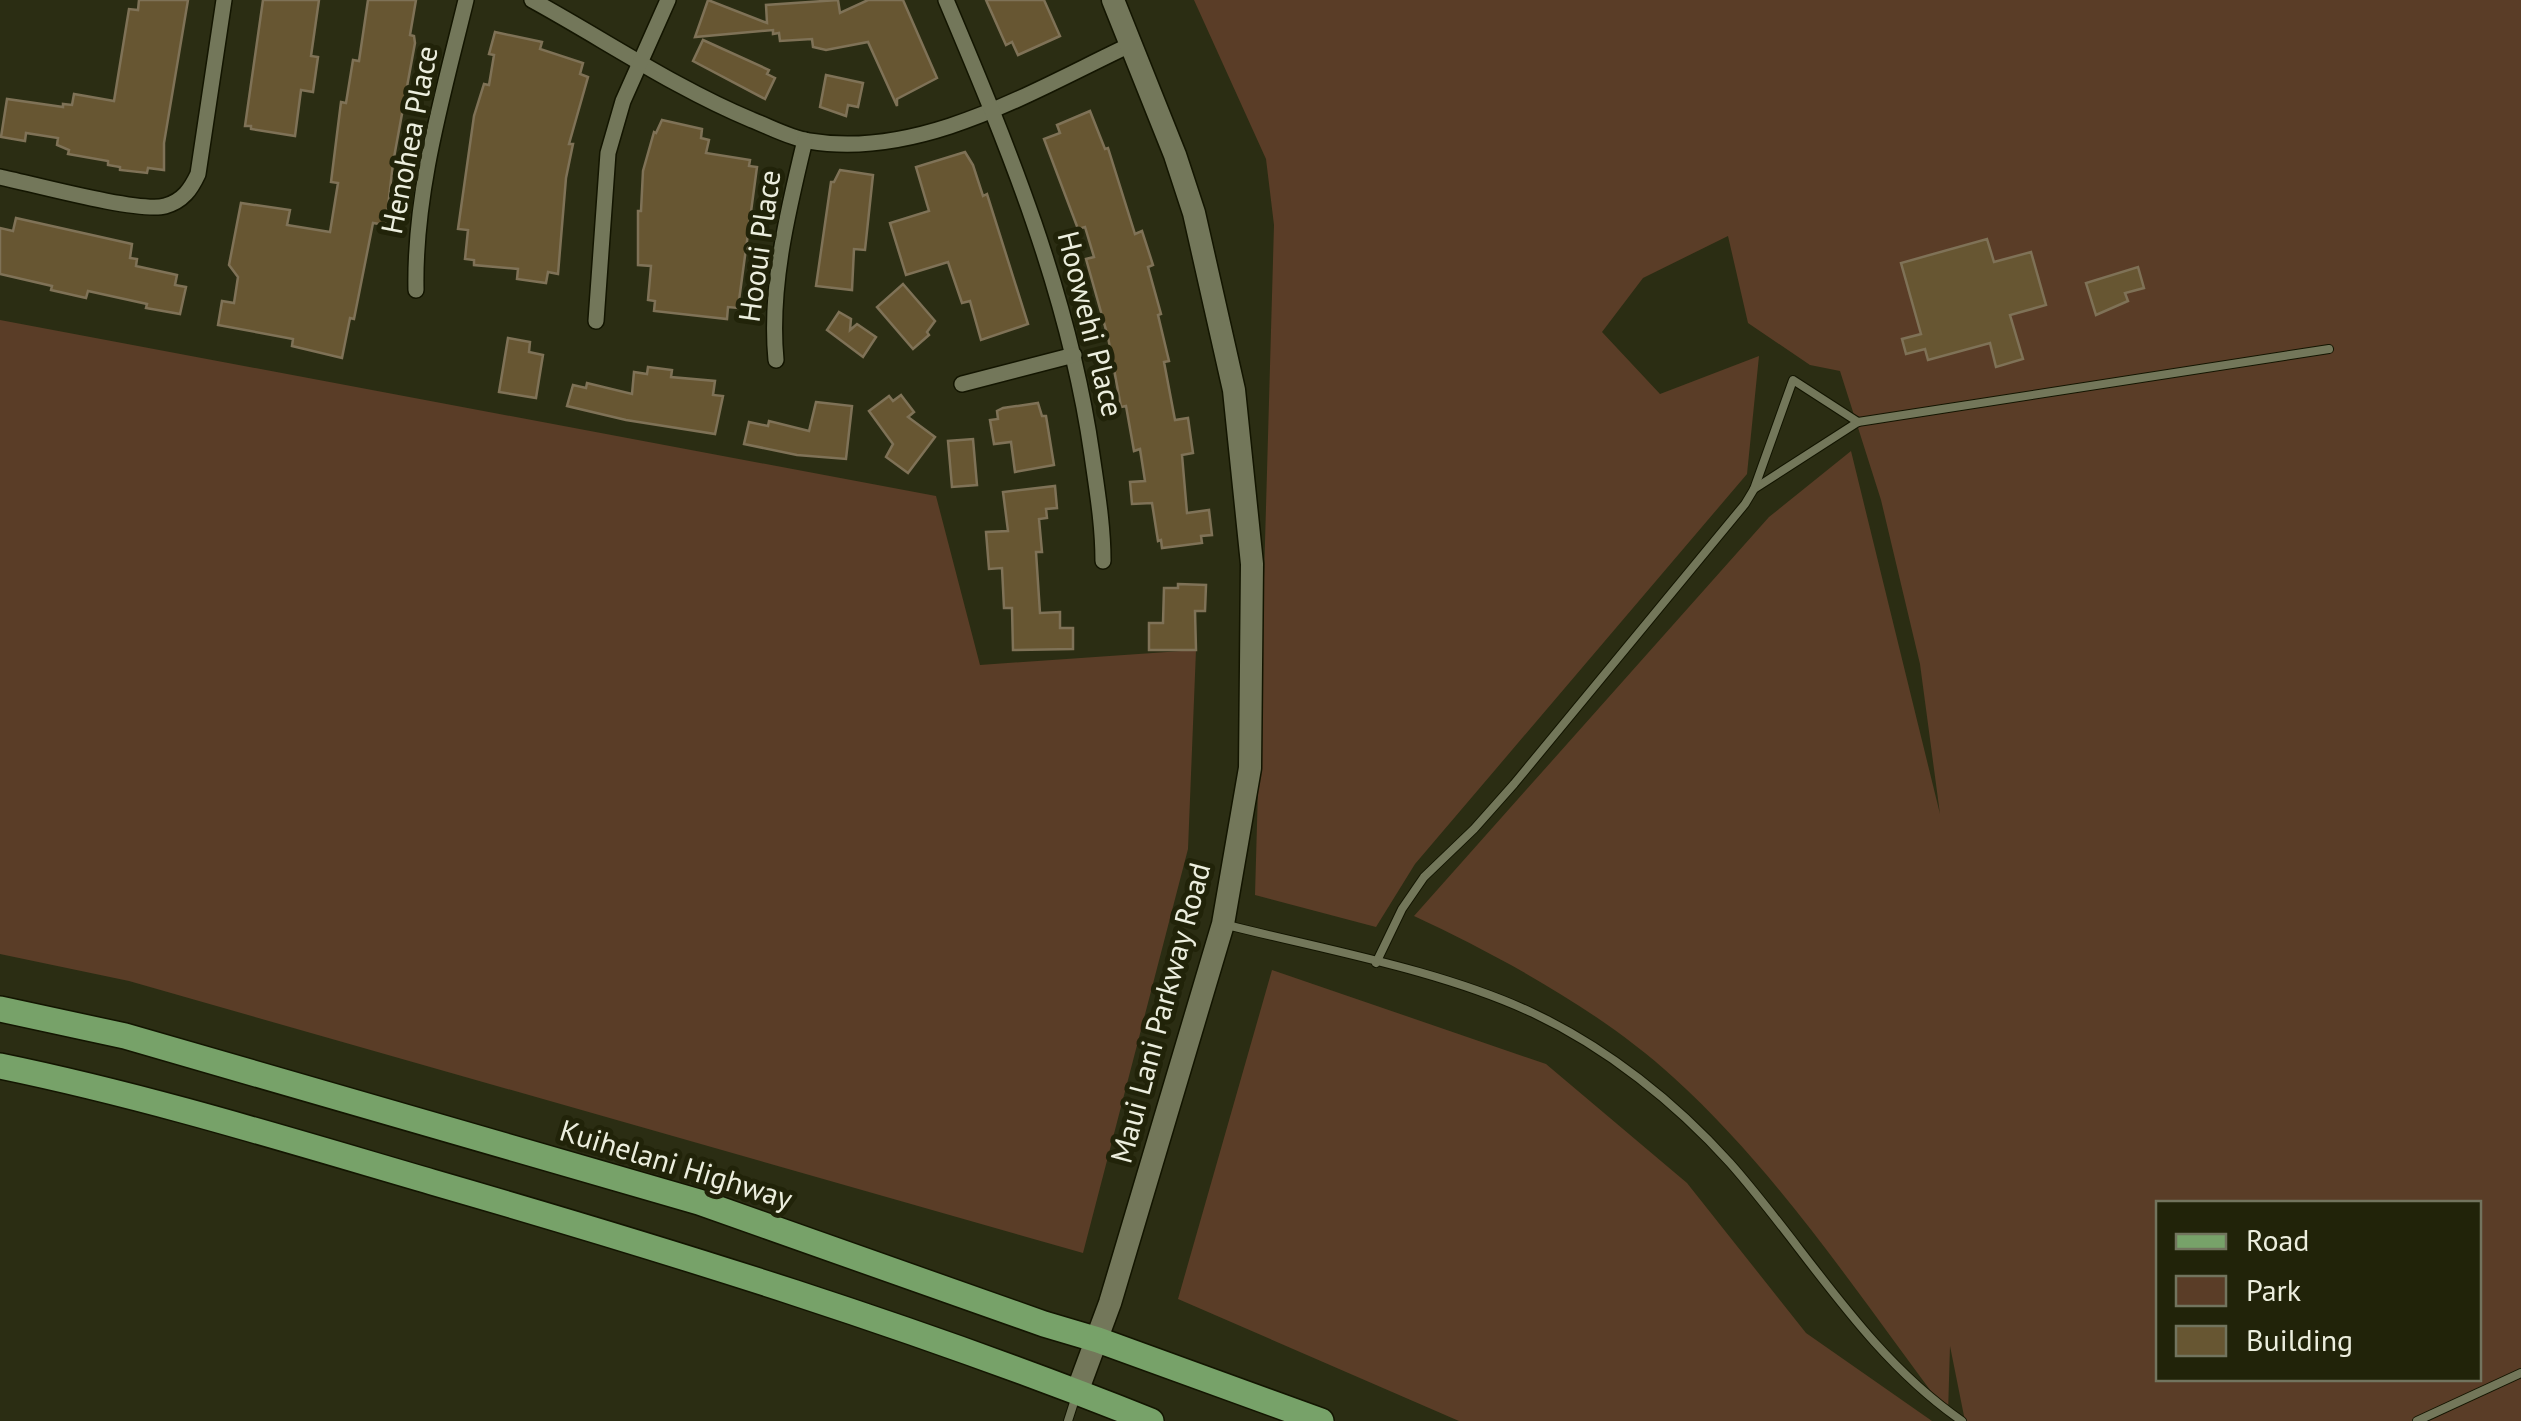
<svg xmlns="http://www.w3.org/2000/svg" width="2521" height="1421" viewBox="0 0 2521 1421" font-family="'PT Sans',sans-serif">
<style>
.green{fill:#5a3d27;fill-rule:evenodd}
.building{fill:#675632;stroke:#7f7257;stroke-width:2.5}
.lines{fill:none;stroke-linecap:round;stroke-linejoin:round}
.lane-casing{stroke:#131500;stroke-width:10}
.street-casing{stroke:#131500;stroke-width:18}
.secondary-casing{stroke:#131500;stroke-width:25}
.primary-casing{stroke:#131500;stroke-width:28}
.lane{stroke:#73775a;stroke-width:8}
.street{stroke:#73775a;stroke-width:15}
.secondary{stroke:#73775a;stroke-width:22}
.primary{stroke:#77a269;stroke-width:25}
.labels{text-anchor:middle;stroke-width:10;stroke-linejoin:round;paint-order:stroke}
.street-label{font-size:30px;fill:#eceede;stroke:#212309}
</style>
<rect width="100%" height="100%" fill="#2b2d13"/>
<g class="green">
<path d="M1194,0H2521V1421H1965L1950,1346L1948,1414C1861,1299 1780,1174 1673,1077C1602,1012 1502,957 1414,916L1769,517L1851,451L1940,814L1920,664L1881,500L1840,371L1810,365L1748,323L1728,236L1643,278L1602,332L1660,394L1759,356L1747,474L1415,864L1376,927L1255,895L1274,225L1266,159ZM2158,1204H2478V1378H2158Z"/>
<polygon points="0,320 936,496 980,665 1196,650 1188,849 1083,1253 129,981 0,954"/>
<polygon points="1272,970 1546,1064 1687,1183 1806,1333 1932,1421 1459,1421 1178,1299"/>
</g>
<g class="building">
<polygon points="139,0 188,0 164,143 164,170 148,168 147,173 120,170 120,167 108,165 108,161 68,154 69,150 57,145 58,138 26,133 25,141 1,137 7,99 63,107 63,104 72,105 74,94 114,101 129,9 138,10"/>
<polygon points="263,0 319,0 311,56 318,57 313,92 301,90 295,136 251,129 251,126 245,126"/>
<polygon points="368,0 416,0 410,35 414,36 415,43 393,163 386,225 373,223 354,319 350,318 342,358 292,346 293,339 218,325 222,301 234,303 238,277 229,265 241,203 290,210 287,225 330,232 338,183 331,182 341,102 346,103 353,60 359,61"/>
<polygon points="708,0 767,23 766,5 838,0 840,13 868,0 903,0 937,78 897,99 897,106 868,42 826,50 813,47 812,39 780,41 779,33 773,34 773,30 695,37"/>
<polygon points="986,0 1044,0 1060,36 1018,55 1012,42 1006,45"/>
<polygon points="495,32 542,42 540,49 583,63 580,74 588,77 569,144 573,144 566,178 558,274 548,272 546,283 517,279 518,269 474,265 474,260 465,259 468,230 458,229 474,116 484,84 489,85 494,55 489,54"/>
<polygon points="703,40 769,70 767,74 775,78 765,99 693,61"/>
<polygon points="826,75 863,83 858,107 848,105 846,116 820,107"/>
<polygon points="1090,111 1105,149 1108,148 1135,234 1142,231 1153,265 1148,267 1161,314 1158,315 1169,361 1164,362 1175,420 1188,418 1193,453 1182,455 1187,513 1209,510 1212,535 1201,536 1202,543 1162,548 1161,540 1158,541 1152,503 1132,504 1130,482 1145,481 1140,449 1134,451 1126,406 1121,407 1108,337 1086,259 1094,257 1085,227 1078,229 1044,139 1060,133 1057,125"/>
<polygon points="662,120 702,129 701,138 709,140 706,153 750,160 749,166 757,167 738,308 728,307 727,319 654,311 655,301 648,300 651,266 638,265 638,211 641,211 643,171 654,132 656,133"/>
<polygon points="965,152 973,165 983,196 987,194 1028,324 981,340 970,301 962,303 948,262 906,275 890,223 929,211 916,167"/>
<polygon points="840,170 873,175 865,250 854,249 852,290 816,286 831,182 834,182"/>
<polygon points="16,218 132,244 130,258 137,259 136,266 177,275 175,285 186,287 180,314 146,308 147,304 88,291 86,298 51,290 52,286 0,274 0,228 13,231"/>
<polygon points="1987,239 1994,262 2031,252 2046,305 2010,315 2023,359 1996,367 1990,343 1928,360 1925,349 1906,354 1902,339 1921,334 1901,263"/>
<polygon points="2138,267 2144,288 2125,293 2128,301 2096,315 2086,283"/>
<polygon points="903,284 935,321 927,332 929,335 913,349 877,307"/>
<polygon points="839,312 851,319 850,330 857,324 876,337 863,357 827,330"/>
<polygon points="508,338 530,342 529,352 543,355 536,398 499,392"/>
<polygon points="648,367 672,370 671,377 715,381 713,395 723,396 715,434 626,420 567,406 573,385 586,388 587,383 632,394 634,372 647,374"/>
<polygon points="901,395 914,412 908,417 935,437 908,473 886,457 893,444 869,411 889,396 893,401"/>
<polygon points="816,402 852,406 846,459 797,455 744,444 749,422 768,426 769,421 809,431"/>
<polygon points="1038,403 1042,416 1046,416 1054,465 1015,472 1011,442 994,444 990,420 998,419 997,411 1003,408"/>
<polygon points="973,439 977,485 952,487 948,441"/>
<polygon points="1055,486 1057,508 1046,509 1047,518 1039,519 1042,552 1036,552 1040,613 1060,612 1060,628 1073,628 1073,649 1013,650 1012,608 1004,608 1002,568 989,569 986,532 1008,531 1003,492"/>
<polygon points="1178,584 1206,585 1205,611 1195,611 1196,650 1149,650 1149,623 1163,623 1164,588 1178,588"/>
</g>
<g class="lines">
<g class="lane-casing">
<g id="lane">
<polyline points="1754,489 1858,422 2329,349"/>
<path d="M1227,925C1326,950 1441,970 1533,1013C1607,1048 1675,1102 1730,1163C1807,1250 1865,1354 1962,1421"/>
<polyline points="1376,963 1402,909 1424,877 1474,829 1514,784 1745,504 1754,489 1793,380 1858,422"/>
<polyline points="1068,1421 1076,1396"/>
<polyline points="2417,1421 2521,1373"/>
</g>
</g>
<g class="street-casing">
<g id="street">
<path d="M532,0C605,40 675,88 752,120C770,127 790,138 809,141C921,160 1034,90 1132,44"/>
<path d="M946,0C1009,149 1069,294 1092,455C1097,490 1103,525 1103,561"/>
<path d="M0,177C33,184 139,213 165,206C183,201 191,189 198,174L224,0"/>
<path d="M416,290C414,192 443,95 466,0"/>
<polyline points="596,321 608,153 623,101 668,0"/>
<path d="M776,360C769,288 788,210 805,140"/>
<polyline points="962,384 1074,355"/>
</g>
</g>
<g class="secondary-casing">
<polyline id="secondary" points="1077,1392 1110,1303 1223,924 1250,768 1252,564 1234,390 1194,213 1175,155 1113,0"/>
</g>
<g class="primary-casing">
<g id="primary">
<polyline points="0,1009 125,1036 699,1202 1044,1324 1098,1340 1321,1421"/>
<path d="M0,1066C146,1096 288,1140 432,1182C674,1252 916,1327 1151,1421"/>
</g>
</g>
<use href="#lane" class="lane"/>
<use href="#street" class="street"/>
<use href="#secondary" class="secondary"/>
<use href="#primary" class="primary"/>
</g>
<g class="labels">
<g class="street-label">
<text transform="translate(410 140) rotate(-79)" y="10">Henohea Place</text>
<text transform="translate(760 246) rotate(-82)" y="10">Hooui Place</text>
<text transform="translate(1090 324) rotate(76)" y="10">Hoowehi Place</text>
<text transform="translate(1161 1013) rotate(-75)" y="10">Maui Lani Parkway Road</text>
<text transform="translate(676 1165) rotate(17)" y="10">Kuihelani Highway</text>
</g>
</g>
<rect x="2156" y="1201" width="325" height="180" fill="#212309" stroke="#72745e" stroke-width="2.5"/>
<rect x="2176" y="1234" width="50" height="15" fill="#77a269" stroke="#72745e" stroke-width="2.5"/>
<text x="2246" y="1251" font-size="30" fill="#eceede">Road</text>
<rect x="2176" y="1276" width="50" height="30" fill="#5a3d27" stroke="#72745e" stroke-width="2.5"/>
<text x="2246" y="1301" font-size="30" fill="#eceede">Park</text>
<rect x="2176" y="1326" width="50" height="30" fill="#675632" stroke="#72745e" stroke-width="2.5"/>
<text x="2246" y="1351" font-size="30" fill="#eceede">Building</text>
</svg>
